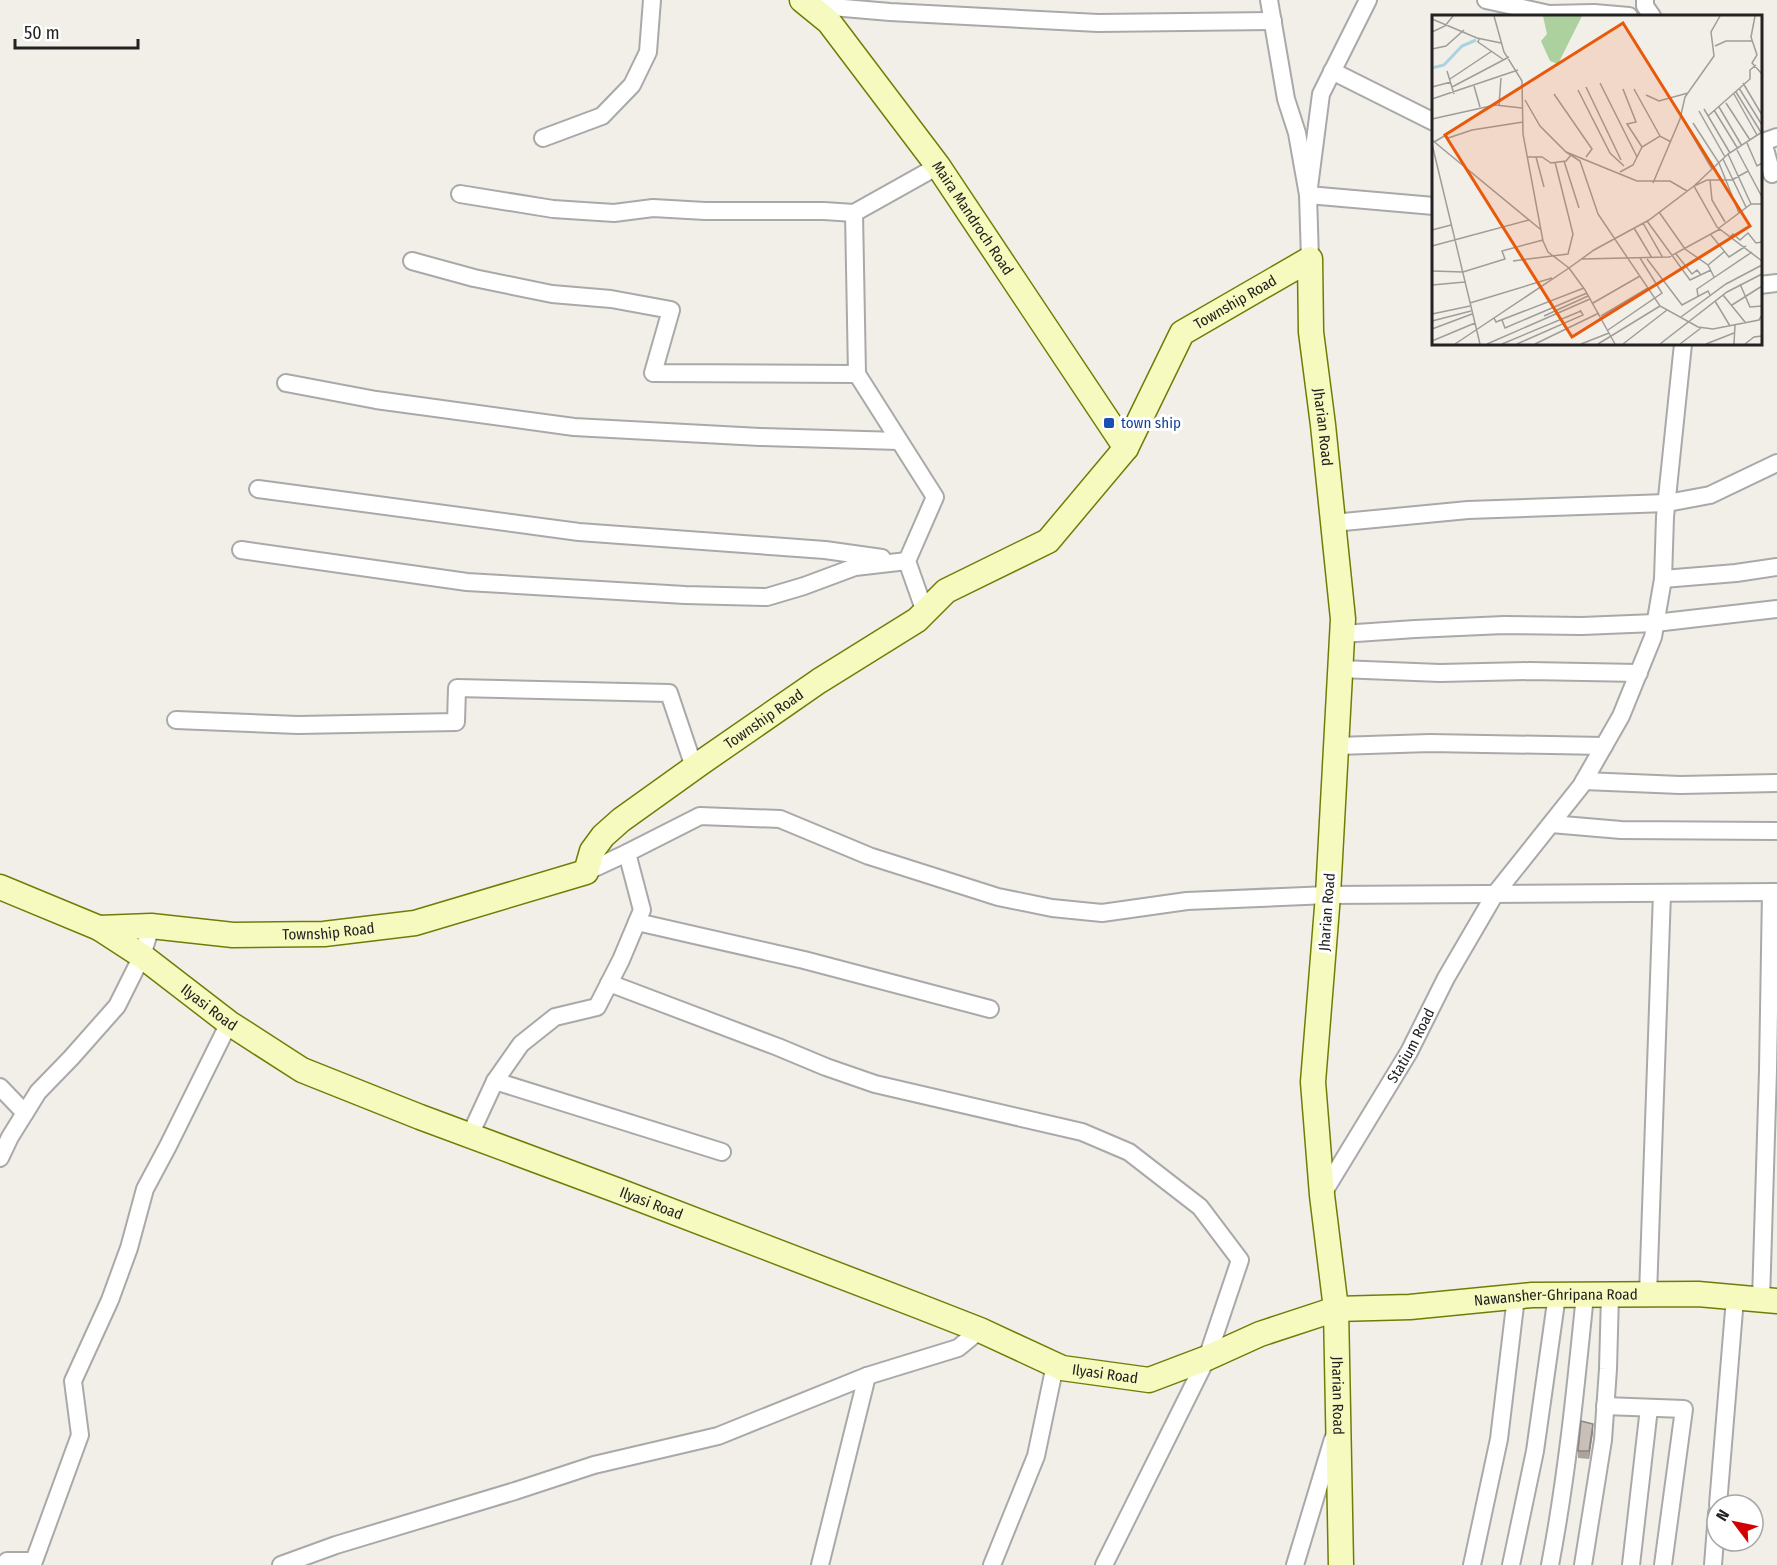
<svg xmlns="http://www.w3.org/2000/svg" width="1777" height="1565" viewBox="0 0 1777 1565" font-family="'Fira Sans Condensed',sans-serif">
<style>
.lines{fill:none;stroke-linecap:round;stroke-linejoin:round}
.street-casing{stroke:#a9a9a9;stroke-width:20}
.secondary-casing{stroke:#707d05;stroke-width:27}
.street{stroke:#fff;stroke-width:16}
.secondary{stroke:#f7fabf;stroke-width:24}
.wall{fill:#aba49e}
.shaded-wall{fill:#8b8681}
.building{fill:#c7bfb8;stroke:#8b8681;stroke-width:1.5}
.transit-dot{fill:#1a4fb4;stroke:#fff;stroke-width:2}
.labels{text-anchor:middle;stroke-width:6;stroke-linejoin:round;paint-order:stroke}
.street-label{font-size:15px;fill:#222;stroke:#fff}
.transit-label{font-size:15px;fill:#164399;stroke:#fff;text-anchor:start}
.inset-river{fill:none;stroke:#aad3df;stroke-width:3}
.inset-road{fill:none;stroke:#9f9d99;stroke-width:1.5}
.view{fill:#e8590c;fill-opacity:0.15;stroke:#e8590c;stroke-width:3}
.inset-edge{fill:none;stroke:#222;stroke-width:3}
</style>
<rect width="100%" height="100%" fill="#f2efe9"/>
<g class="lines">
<g class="street-casing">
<g id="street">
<polyline points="1269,0 1286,99 1297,133 1308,195 1310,259"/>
<polyline points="1368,0 1321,94 1308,195 1434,206"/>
<polyline points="1486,0 1549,14 1594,13 1629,16"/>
<polyline points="1645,0 1645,6 1652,16"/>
<polyline points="809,5 890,12 1098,23 1273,21"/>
<polyline points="1332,71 1434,122"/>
<polyline points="543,138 602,116 632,85 648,52 652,0"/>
<polyline points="1772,174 1763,142 1777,137"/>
<polyline points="460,194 553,209 614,213 653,208 705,211 824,211 854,213"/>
<polyline points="412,261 474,278 552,294 611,299 671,310 653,373 857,374"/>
<polyline points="1760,285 1777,283"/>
<polyline points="286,383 376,400 574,427 760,437 899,441"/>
<polyline points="258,489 579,532 825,550 882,558"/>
<polyline points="1333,523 1468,510 1667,503 1710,495 1777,463"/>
<polyline points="241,550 467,582 685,595 767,597 804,586 855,567 907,561"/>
<polyline points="1663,579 1736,573 1777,567"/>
<polyline points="925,612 907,561 935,497 857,374 854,213 938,166"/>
<polyline points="1342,634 1415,629 1504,625 1582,626 1655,623 1777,609"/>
<polyline points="1340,669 1440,673 1530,671 1639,673"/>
<polyline points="176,720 298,725 456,722 457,688 669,693 694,767"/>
<polyline points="1337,746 1430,743 1604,746"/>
<polyline points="1584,781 1680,785 1777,783"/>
<polyline points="1551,824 1621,830 1777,831"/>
<polyline points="586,872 627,853 700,816 780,819 869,856 998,897 1052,908 1102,913 1187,901 1328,895 1777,892"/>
<polyline points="637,922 804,960 990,1009"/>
<polyline points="609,983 778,1047 826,1067 875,1084 1082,1132 1129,1152 1200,1207 1240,1260 1207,1358 1104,1565"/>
<polyline points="495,1081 722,1152"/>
<polyline points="0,1087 25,1113"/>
<polyline points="470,1135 495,1081 521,1044 555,1017 597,1007 621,960 642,910 627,853"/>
<polyline points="0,1158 10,1137 38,1092 71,1058 117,1006 142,956 151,926"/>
<path id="s1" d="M1322,1195L1409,1052L1446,978L1495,894L1581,786L1621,716L1653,637L1663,579L1665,517L1683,344"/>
<polyline points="1648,1295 1662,893"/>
<polyline points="1761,1300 1768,1070 1771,892"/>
<polyline points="1605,1406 1684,1409 1663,1565"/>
<polyline points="1718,1505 1735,1298"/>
<polyline points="7,1565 7,1561 34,1561 80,1435 73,1381 110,1300 129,1248 145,1189 168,1146 229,1023"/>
<polyline points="281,1565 336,1545 515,1491 594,1465 718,1436 867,1376 958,1348 980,1330"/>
<polyline points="820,1565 867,1376"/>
<polyline points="992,1565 1036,1456 1055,1365"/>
<polyline points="1295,1565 1333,1439"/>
<polyline points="1472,1565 1499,1439 1516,1297"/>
<polyline points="1511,1565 1535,1451 1557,1295"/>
<path d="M1550,1565C1567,1476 1576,1385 1585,1295"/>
<polyline points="1583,1565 1603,1440 1608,1369 1610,1295"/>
<polyline points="1631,1565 1649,1408"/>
<polyline points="1713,1565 1717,1513"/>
</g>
</g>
<g class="secondary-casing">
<g id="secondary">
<path id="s2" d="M802,0L829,22L938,166L1126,448"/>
<path id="s3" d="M0,887L99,928L142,956L229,1023L302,1070L420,1117L619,1191L916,1305L980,1330L1062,1368L1149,1380L1207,1358L1260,1334L1336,1309L1410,1307L1532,1295L1698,1294L1777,1301"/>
<path id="s4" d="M99,928L151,926L233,935L324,934L415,923L586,872L592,851L603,836L621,820L702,762L819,681L917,620L946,591L1048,541L1126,448L1182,333L1310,259L1311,332L1323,425L1343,619L1328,895L1313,1082L1322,1195L1336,1309L1341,1565"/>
</g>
</g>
<use href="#street" class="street"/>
<use href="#secondary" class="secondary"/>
</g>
<polygon class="wall" points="1593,1432 1589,1459 1578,1458 1578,1451"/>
<polygon class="shaded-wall" points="1593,1424 1593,1432 1589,1459 1589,1451"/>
<polygon class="building" points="1581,1421 1593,1424 1589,1451 1578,1451"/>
<rect class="transit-dot" x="1103" y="417" width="12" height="12" rx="3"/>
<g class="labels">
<g class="street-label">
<text dy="5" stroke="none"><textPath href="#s2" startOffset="278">Maira Mandroch Road</textPath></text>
<text dy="5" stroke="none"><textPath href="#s4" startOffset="1383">Township Road</textPath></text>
<text dy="5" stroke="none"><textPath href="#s4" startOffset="1638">Jharian Road</textPath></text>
<text dy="5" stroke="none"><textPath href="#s4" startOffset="735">Township Road</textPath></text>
<text transform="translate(1327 912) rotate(-86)" y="5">Jharian Road</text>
<text dy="5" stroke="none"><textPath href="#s4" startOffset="230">Township Road</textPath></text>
<text dy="5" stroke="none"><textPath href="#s3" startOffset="243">Ilyasi Road</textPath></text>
<text dy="5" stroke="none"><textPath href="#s1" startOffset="174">Statium Road</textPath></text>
<text dy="5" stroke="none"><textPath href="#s3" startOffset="729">Ilyasi Road</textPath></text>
<text dy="5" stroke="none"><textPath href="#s3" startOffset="1680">Nawansher-Ghripana Road</textPath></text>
<text dy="5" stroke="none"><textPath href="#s3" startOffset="1215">Ilyasi Road</textPath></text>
<text dy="5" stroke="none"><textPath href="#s4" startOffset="2610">Jharian Road</textPath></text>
</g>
<g class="transit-label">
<text x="1121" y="428">town ship</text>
</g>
</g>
<g transform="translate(1432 15)">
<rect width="330" height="330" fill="#f2efe9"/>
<path d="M111,1H150L126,49L118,46L109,26L115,19Z" fill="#add19e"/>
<path class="inset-river" d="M0,53L12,50L30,31L44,25"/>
<path class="inset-road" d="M62,1L72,37L90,66L91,119L111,226L116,237L137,253L153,275L183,329M323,1L319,22L325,40L320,48L330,59M0,4L45,23L69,28M0,17L13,11L21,1M47,24L46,27L72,45M283,31L294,26H320M0,34L14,31L32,15M15,56L22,79M18,64L60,36M168,68L205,142M311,68L330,100M42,71L48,92M0,72L19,67M20,72L77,42M154,72L189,145M307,73L330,110M191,74L204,107L195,109L210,132M202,74L228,121M146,75L178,138L192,151M304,77L330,119M122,79L160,134L154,142M302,79L325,120M214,80L227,86L256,78M0,84L86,55M93,85L108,111L134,137L205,166H238L255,176M294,88L318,125M67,90L69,63M287,92L310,131M272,94L298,138M282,95L306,134M267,96L293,142M249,101L280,154M276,101L318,64V55L324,50M0,104L63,90L90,93M261,108L287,148L307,198M0,125L108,214M2,127L14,120L16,123L40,115L91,107M315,128L325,151L330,148M0,129L48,329M305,135L330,182M134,137L148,146L166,199L228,291L266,312L281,314L327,305L330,300M296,139L319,189M96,142H110L119,148L134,146L139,140M104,142L112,172M291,144L314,192M132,146L147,193M316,156L300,165H275L262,171L285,212L330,246M188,157L201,150L210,132L228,121L239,127M278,165L280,185L293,207M221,168L248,104L253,82L282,41L279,17L288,1M227,197L253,234L276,250L282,262M215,206L258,265L279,255M211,208L231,243M202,213L220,243M287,213L319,189H330M0,215L19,210M279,220L297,242L314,231M298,222L301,219L308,225L316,218L324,228L330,227M0,231L97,205M244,239L260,259L265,255L269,260M150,244L237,242L288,214M215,244L250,290L276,276L278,280M81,246L136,239L141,219L123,147M276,250L292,237M137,253L162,235L217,205L262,171L296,139L330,117M0,256L31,257L73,244L70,236L111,225M308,269L318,292L330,291M0,270L33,267M291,280L313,307M266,281L265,274L271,270L320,237M283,286L298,311M38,288L120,263M161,288L208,261M300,290L330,271M0,299L38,291M112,301L156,281M169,301L216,273M249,302L294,269L330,250M62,303L64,307L152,273M70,305L73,313L155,278M0,306L39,296M0,314L40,299M176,315L230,278L208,243M0,326L43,308M23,329L137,253M55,329L158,284M70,329L149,296M85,329L151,300L148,295M103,329L167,298M149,329L177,318M166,329L228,291M191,329L235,295M228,329L295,277L330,259M248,329L269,313M274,329L302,318M302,329L303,310M313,329L322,322L330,321"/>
<path class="view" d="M191,8L318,211L140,322L13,120Z"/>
<rect width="330" height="330" class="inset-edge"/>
</g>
<g transform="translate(1735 1523) rotate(302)"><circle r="28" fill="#ffffff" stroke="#a7a7a7" stroke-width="1.5"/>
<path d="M0-4.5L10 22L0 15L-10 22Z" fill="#d40000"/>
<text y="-9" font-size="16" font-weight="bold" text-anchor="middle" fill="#222222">N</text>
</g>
<path d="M15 39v9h123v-9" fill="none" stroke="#222222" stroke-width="3"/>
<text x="24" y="39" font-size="18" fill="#222222" stroke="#ffffff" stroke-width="4.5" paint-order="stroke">50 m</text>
</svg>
